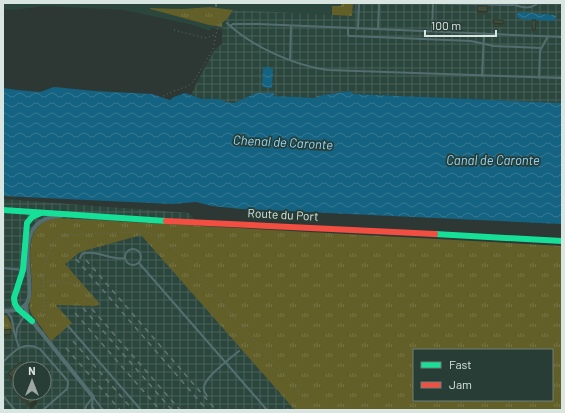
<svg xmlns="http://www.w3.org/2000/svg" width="565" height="413" viewBox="0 0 565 413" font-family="Barlow,sans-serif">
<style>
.built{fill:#2b463d}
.industrial{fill:url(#industrial-grid);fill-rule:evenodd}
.grass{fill:url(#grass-tufts);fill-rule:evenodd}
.water{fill:url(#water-waves)}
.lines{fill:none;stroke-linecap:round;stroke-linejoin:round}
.path{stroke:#5c6e6d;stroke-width:1;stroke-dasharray:1 3;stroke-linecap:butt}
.lane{stroke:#546e70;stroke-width:2}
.street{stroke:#546e70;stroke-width:4}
.fast{stroke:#16e098;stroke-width:6}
.jam{stroke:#f24e42;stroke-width:6}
.rail{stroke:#647473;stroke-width:1.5;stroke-dasharray:5 5;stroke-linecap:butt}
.wall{fill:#364234}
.shaded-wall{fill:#2c362b}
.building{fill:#3f4d3d;stroke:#2c362b}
.labels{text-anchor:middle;stroke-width:3.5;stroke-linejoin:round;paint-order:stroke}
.street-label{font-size:12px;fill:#d9e5e0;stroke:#283d35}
.water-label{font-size:13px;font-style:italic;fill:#92d8fe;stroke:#283d35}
</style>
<defs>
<pattern id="industrial-grid" width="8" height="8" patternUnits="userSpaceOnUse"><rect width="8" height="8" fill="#2b463d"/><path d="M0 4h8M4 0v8" fill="none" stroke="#496159"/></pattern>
<pattern id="grass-tufts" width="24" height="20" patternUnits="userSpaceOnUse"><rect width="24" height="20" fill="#625f29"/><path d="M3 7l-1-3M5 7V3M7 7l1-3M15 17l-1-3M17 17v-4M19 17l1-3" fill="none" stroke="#787648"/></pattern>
<pattern id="water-waves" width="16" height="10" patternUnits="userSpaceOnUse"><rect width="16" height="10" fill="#146383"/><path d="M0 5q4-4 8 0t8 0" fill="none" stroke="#367994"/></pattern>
</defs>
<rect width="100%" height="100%" fill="#2d3834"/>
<polygon class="built" points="3,3 341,3 341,6 332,6 332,15 278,13 233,10 210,7 182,9 150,8 150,9 209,25 222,27 222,30 211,28 210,31 193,25 124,10 46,6 13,10 3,9"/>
<g class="industrial">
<polygon points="353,3 562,3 562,103 353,94 349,91 317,96 317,98 273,96 274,93 256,93 234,103 227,102 218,99 202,99 191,95 198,80 215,49 222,44 222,23 227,19 233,10 352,16"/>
<path d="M3,199L189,213L360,410H3ZM20,369H44V393H20Z"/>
</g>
<g class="grass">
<polygon points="341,3 353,3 352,16 332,15 332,6 341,6"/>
<polygon points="210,7 233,10 227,19 222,23 222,27 209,25 150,9 150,8 182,9"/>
<path d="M57,218L562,246V410H295L141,235L80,252L65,264L100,304L96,306L56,305L72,323L51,341L31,313C27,305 32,298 32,289C32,270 24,235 42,223C47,220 52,219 57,218ZM414,350H552V400H414Z"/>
<path d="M3,314C10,318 11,324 13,331L3,332Z"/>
</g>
<g class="water">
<polygon points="520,12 554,15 556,16 555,20 554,21 520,19 517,17 517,14"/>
<polygon points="264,67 272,68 273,69 272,87 272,88 263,87 262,86 263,69"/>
<polygon points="54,87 95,91 152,94 170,100 174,97 185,93 202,99 218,99 227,102 234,103 256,93 274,93 274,96 317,98 317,96 350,91 353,94 562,103 562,224 241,209 212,206 196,202 172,204 3,196 3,88 17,90 40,92"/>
</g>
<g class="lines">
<g class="path">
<polyline points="174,30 205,38 215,35"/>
<polyline points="163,96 174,91 188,86 194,81 213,49 216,34 220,21 216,10"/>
<path d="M33,274L43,276L45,314C50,324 57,322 65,325"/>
<path d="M43,276C45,263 50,240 63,235L133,232H146L156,236L178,252L315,410"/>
<path d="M43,282C50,281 58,280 65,282C78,284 89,297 98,305"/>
</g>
<g class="lane">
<polyline points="433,3 513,5 517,4 518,3"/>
<path d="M515,5C524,8 531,9 538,3"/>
<polyline points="216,6 216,3"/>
<path d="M227,23C251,46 295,66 328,70L562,78"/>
<polyline points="230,26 233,24 259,24 562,37"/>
<polyline points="348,28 348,34 349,36 351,36 471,41 494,46 541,48"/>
<polyline points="358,29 359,3"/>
<polyline points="378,29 379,3"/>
<polyline points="432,31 433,3"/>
<polyline points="290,60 291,26"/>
<polyline points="482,76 484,33"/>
<polyline points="539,78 540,51 548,36"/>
<circle cx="133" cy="257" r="8"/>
<path d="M80,258L82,254C95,249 113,261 125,258"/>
<polyline points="139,263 267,410"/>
<polyline points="3,268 22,270"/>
<path d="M7,312C15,319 12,329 16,338L17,328L24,316"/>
<polyline points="68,326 141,410"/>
<polyline points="16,338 19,348"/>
<path d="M3,362C14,351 24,340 40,349L67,380L68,383L67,389L43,410"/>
<polyline points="3,396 15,410"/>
<path d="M207,396C206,394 204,392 204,390C201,379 231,358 239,351"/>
<polyline points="93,397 103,410"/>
<polyline points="85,410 86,406 93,397 92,406"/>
<polyline points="92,410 92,406 94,410"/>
</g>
<g class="street">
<path d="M26,305C25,312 28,316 32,321L93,397"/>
<path d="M3,311C10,311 18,311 24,306C32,300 29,286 29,277C26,249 24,217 61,216"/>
</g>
<g class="fast">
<polyline points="3,210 166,221"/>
<polyline points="435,234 562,241"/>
<polyline points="32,321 18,309 15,304 14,298 23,270 27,223 32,217 41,213"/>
</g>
<polyline class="jam" points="166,221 435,234"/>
<g class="rail">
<polyline points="76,259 207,410"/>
<polyline points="86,260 216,410"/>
<polyline points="83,308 172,410"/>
<polyline points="92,309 180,410"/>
<polyline points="75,313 160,410"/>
<polyline points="73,341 133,410"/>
<polyline points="66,348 120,410"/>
</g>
</g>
<g class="wall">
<polygon points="477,6 488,6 487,15 477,14"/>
<rect x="493" y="20" width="10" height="7"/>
<polygon points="532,20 536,20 535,33 532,33"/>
<polygon points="11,329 11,337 3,338 3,330"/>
<polygon points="21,362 20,393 37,404 30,409 17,395 17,389 8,378 8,373"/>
</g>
<polygon class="shaded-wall" points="37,398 37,404 30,409 30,404"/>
<g class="building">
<polygon points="477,6 488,6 487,12 477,11"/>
<polygon points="493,20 503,20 503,24 493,23"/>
<polygon points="532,20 536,20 535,30 532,30"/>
<polygon points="11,329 11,334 3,335 3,330"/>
<polygon points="21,362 27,369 20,369 20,393 17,389 20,387 8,373"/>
<polygon points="20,393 32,393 37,398 30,404"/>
<polygon points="288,406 292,410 284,410"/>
</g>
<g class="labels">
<g class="street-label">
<text transform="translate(283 215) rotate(3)" y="4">Route du Port</text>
</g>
<g class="water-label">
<text transform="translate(283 142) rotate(3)" y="5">Chenal de Caronte</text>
<text x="493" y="165">Canal de Caronte</text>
</g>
</g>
<rect width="565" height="413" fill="none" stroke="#d9e5e0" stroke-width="8"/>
<rect x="413" y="349" width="140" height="52" fill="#283d35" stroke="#6f8079"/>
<rect x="421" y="362" width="20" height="6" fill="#16e098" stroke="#6f8079"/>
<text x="449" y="369" font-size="12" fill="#d9e5e0">Fast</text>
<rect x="421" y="382" width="20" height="6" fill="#f24e42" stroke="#6f8079"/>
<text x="449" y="389" font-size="12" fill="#d9e5e0">Jam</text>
<g transform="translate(32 381)"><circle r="19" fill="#283d35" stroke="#6f8079"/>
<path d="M0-3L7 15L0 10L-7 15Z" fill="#9da8a4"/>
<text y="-6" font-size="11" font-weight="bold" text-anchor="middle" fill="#d9e5e0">N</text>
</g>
<path d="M425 30v6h71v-6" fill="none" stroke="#d9e5e0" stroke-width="2"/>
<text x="431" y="30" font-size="12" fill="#d9e5e0" stroke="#283d35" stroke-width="3" paint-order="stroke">100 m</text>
</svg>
